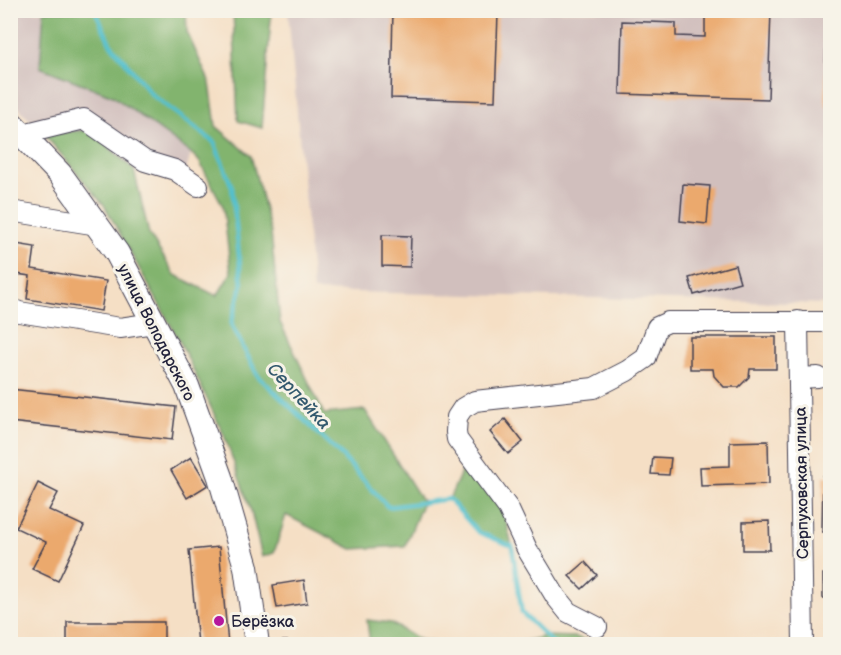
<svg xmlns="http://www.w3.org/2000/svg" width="841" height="655" viewBox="0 0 841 655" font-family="'Balsamiq Sans',sans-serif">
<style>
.industrial{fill:#d1bfbd}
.forest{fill:#82b46e;stroke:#526b54;stroke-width:1.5}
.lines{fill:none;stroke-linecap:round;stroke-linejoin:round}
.stream{stroke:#53c0cd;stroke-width:4.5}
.building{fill:#eba96d}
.minor-casing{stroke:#423e50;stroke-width:22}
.major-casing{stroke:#423e50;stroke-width:26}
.minor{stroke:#fff;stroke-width:20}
.major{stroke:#fff;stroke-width:24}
.poi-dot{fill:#b5179e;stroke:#f7f3e8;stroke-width:2}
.labels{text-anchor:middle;stroke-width:6;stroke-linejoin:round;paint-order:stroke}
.street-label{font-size:16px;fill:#22223b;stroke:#f7f3e8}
.poi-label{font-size:16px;fill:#22223b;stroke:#f7f3e8;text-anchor:start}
.water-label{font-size:18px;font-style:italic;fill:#33596e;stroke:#f7f3e8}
</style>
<rect width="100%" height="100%" fill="#f7f3e8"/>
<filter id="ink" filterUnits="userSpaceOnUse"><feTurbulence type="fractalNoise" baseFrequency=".0167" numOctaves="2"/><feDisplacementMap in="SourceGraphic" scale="12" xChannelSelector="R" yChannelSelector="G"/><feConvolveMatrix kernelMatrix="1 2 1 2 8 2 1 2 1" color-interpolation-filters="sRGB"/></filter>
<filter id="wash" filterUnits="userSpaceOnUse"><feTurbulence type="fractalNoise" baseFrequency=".008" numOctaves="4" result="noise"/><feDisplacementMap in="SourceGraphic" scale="24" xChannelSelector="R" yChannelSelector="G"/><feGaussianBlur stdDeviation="1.35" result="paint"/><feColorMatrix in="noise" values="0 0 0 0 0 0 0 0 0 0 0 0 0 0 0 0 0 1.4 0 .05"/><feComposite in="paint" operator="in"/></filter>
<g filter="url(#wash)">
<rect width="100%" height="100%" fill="#f5dfc5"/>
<g class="industrial">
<polygon points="10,11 44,11 40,67 113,96 191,153 186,171 146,163 134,170 90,130 44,134 11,100"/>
<polygon points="288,11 830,11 830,304 313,291"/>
</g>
<g class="forest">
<polygon points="44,11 186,11 187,32 210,83 216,126 251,156 271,233 280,322 324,414 365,410 423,502 405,546 352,549 286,515 274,553 262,557 251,511 224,435 179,340 104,205 44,134 90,130 134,170 149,234 175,275 217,296 231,273 223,206 199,161 191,153 113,96 40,67"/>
<polygon points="233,11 269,11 271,18 262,128 238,121"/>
<polygon points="468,457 502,504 512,546 478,532 449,499"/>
<polygon points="367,620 391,623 420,640 441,644 370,644"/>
<polygon points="545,636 575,637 600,644 514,644"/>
</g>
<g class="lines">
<polyline class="stream" points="95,10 110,43 152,95 214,142 232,187 242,285 231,324 258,376 342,456 388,507 449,499 478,532 512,546 522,613 554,644"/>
</g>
<g id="blocks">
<g class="building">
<polygon points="393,10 498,13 495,101 391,98"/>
<polygon points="705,10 771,10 768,99 620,94 622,21 676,23 676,36 705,37"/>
<polygon points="826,10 830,10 830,106 825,106"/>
<polygon points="683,184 710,186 707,224 680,221"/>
<polygon points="382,235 411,236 410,267 382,266"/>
<polygon points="10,243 35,247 32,269 106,281 101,311 27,299 30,276 10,273"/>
<polygon points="735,265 740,282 694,295 689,278"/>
<polygon points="690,337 776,337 776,369 750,369 749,377 739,387 724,387 714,376 713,369 690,369"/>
<polygon points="10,389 176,407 172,440 10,422"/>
<polygon points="505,419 523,442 508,454 490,432"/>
<polygon points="768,441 769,484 701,486 700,467 730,466 730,442"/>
<polygon points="191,457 208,485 187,498 171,470"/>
<polygon points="653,457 671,458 669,475 651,474"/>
<polygon points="823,476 830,476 830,532 822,532"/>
<polygon points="38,483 58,493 49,510 84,526 58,581 32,569 46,542 16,528"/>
<polygon points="769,521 770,550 743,550 743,522"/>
<polygon points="219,547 228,644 198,644 189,550"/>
<polygon points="585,562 597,575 582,589 569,576"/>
<rect x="823" y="574" width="7" height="24"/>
<polygon points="304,580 307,603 277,608 273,585"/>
<rect x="67" y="622" width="97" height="22"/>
<polygon points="276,641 301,641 302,644 276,644"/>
</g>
</g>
</g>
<g filter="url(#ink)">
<use href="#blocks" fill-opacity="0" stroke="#423e50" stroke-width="1.5"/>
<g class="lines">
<g class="minor-casing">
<g id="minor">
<polyline points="23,134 84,119 145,161 175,170 198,186"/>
<polyline points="10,211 98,225"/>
<polyline points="10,308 19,312 120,328 154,323"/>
<polyline points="798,321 803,644"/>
<polyline points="799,378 818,377"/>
<polyline points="597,627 568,612 556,597 527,549 508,508 457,439 456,432 457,417 463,408 475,401 594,388 627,371 646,358 657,327 668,322 830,322"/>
</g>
</g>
<g class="major-casing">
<polyline id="major" points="10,122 60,174 117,253 187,386 220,477 246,567 257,644"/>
</g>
<use href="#minor" class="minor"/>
<use href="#major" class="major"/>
</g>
</g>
<circle class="poi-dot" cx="219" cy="621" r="6"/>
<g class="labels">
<g class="street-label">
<text transform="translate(157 332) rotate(63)" y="6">улица Володарского</text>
<text transform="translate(801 483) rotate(-91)" y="6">Серпуховская улица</text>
</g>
<g class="poi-label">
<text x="231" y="627">Берёзка</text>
</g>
<g class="water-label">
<text transform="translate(299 396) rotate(47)" y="6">Серпейка</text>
</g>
</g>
<rect width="841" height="655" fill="none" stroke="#f7f3e8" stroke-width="36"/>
</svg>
